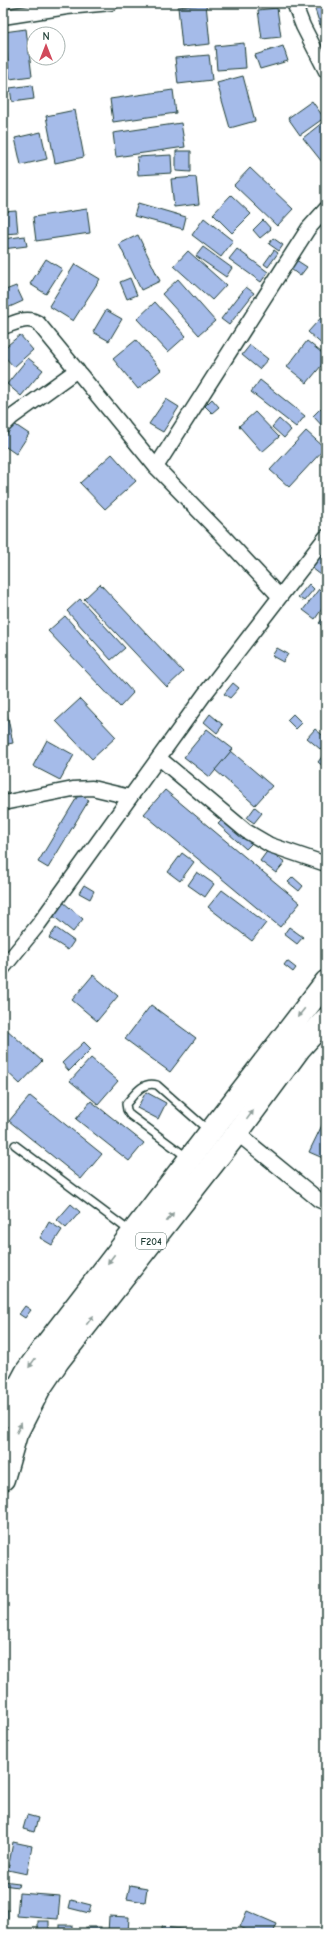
<svg xmlns="http://www.w3.org/2000/svg" width="329" height="1936" viewBox="0 0 329 1936" font-family="'Comic Neue',sans-serif">
<style>
.building{fill:#a5bbe9;stroke:#1f3d34}
.lines{fill:none;stroke-linecap:round;stroke-linejoin:round}
.lane-casing{stroke:#1f3d34;stroke-width:10}
.street-casing{stroke:#1f3d34;stroke-width:17}
.primary-casing{stroke:#1f3d34;stroke-width:25}
.lane{stroke:#fff;stroke-width:7}
.street{stroke:#fff;stroke-width:14}
.primary{stroke:#fff;stroke-width:22}
.oneway{fill:#8f9e9a}
.labels{text-anchor:middle;stroke-width:4;stroke-linejoin:round;paint-order:stroke}
.shield{fill:#fff;stroke:#627771;stroke-width:1}
.shield-label{font-size:10px;font-weight:bold;fill:#1f3d34}
</style>
<rect width="100%" height="100%" fill="#fff"/>
<filter id="ink" filterUnits="userSpaceOnUse"><feTurbulence type="fractalNoise" baseFrequency=".025" numOctaves="2"/><feDisplacementMap in="SourceGraphic" scale="8" xChannelSelector="R" yChannelSelector="G"/><feConvolveMatrix kernelMatrix="1 2 1 2 8 2 1 2 1" color-interpolation-filters="sRGB"/></filter>
<g filter="url(#ink)">
<g class="building">
<polygon points="313,3 326,3 326,23 320,25"/>
<polygon points="206,4 210,44 182,47 178,7"/>
<polygon points="277,8 281,37 262,39 258,10"/>
<polygon points="26,29 32,76 10,79 4,32"/>
<polygon points="244,43 246,68 217,70 215,46"/>
<polygon points="283,46 288,61 260,69 255,55"/>
<polygon points="209,55 212,80 178,84 175,58"/>
<polygon points="243,76 255,121 230,128 217,83"/>
<polygon points="32,85 34,99 12,102 10,88"/>
<polygon points="173,90 176,113 113,122 110,99"/>
<polygon points="312,101 324,118 300,135 288,118"/>
<polygon points="75,110 84,157 55,163 46,116"/>
<polygon points="323,122 326,126 326,167 303,138"/>
<polygon points="181,123 185,147 116,157 113,133"/>
<polygon points="41,132 47,159 21,165 15,138"/>
<polygon points="176,151 191,151 191,172 176,171"/>
<polygon points="171,155 172,173 138,175 137,157"/>
<polygon points="3,160 7,186 3,186"/>
<polygon points="250,168 293,209 277,226 234,185"/>
<polygon points="196,177 199,204 174,207 171,179"/>
<polygon points="231,195 251,214 232,233 213,214"/>
<polygon points="138,203 186,217 183,229 134,216"/>
<polygon points="87,209 90,233 36,241 33,217"/>
<polygon points="16,211 18,233 3,234 3,212"/>
<polygon points="204,218 233,241 221,257 192,235"/>
<polygon points="263,220 271,229 260,238 253,230"/>
<polygon points="138,235 160,281 141,290 119,244"/>
<polygon points="25,236 27,246 3,249 3,239"/>
<polygon points="273,238 283,245 279,251 269,244"/>
<polygon points="203,247 232,268 226,277 196,256"/>
<polygon points="237,249 268,272 261,282 229,259"/>
<polygon points="274,250 278,253 268,267 264,264"/>
<polygon points="188,251 226,285 212,300 174,266"/>
<polygon points="293,258 307,267 300,276 287,266"/>
<polygon points="46,259 62,269 46,294 30,284"/>
<polygon points="75,264 100,279 73,321 49,306"/>
<polygon points="130,278 137,295 127,299 120,282"/>
<polygon points="178,279 215,321 199,335 162,294"/>
<polygon points="16,286 23,301 3,310 3,291"/>
<polygon points="246,287 254,293 229,325 221,319"/>
<polygon points="155,302 186,336 168,352 137,319"/>
<polygon points="106,310 122,319 109,341 93,332"/>
<polygon points="326,312 326,348 308,332"/>
<polygon points="20,335 33,350 14,367 3,355 3,349"/>
<polygon points="136,340 161,370 138,389 113,359"/>
<polygon points="307,341 326,356 326,360 307,383 287,367"/>
<polygon points="250,345 268,359 259,369 242,355"/>
<polygon points="28,358 43,370 21,396 7,384"/>
<polygon points="260,380 305,416 296,427 251,392"/>
<polygon points="166,399 179,407 163,432 149,424"/>
<polygon points="212,399 219,407 212,413 205,406"/>
<polygon points="321,408 326,413 326,430 313,416"/>
<polygon points="255,412 279,437 262,452 239,426"/>
<polygon points="279,419 291,430 284,438 272,427"/>
<polygon points="14,424 29,434 16,454 3,445 3,439"/>
<polygon points="306,431 325,448 289,487 270,470"/>
<polygon points="112,454 136,481 105,509 80,483"/>
<polygon points="320,549 326,554 326,569 321,575 308,565"/>
<polygon points="100,584 183,672 167,687 84,599"/>
<polygon points="309,584 314,589 304,601 298,597"/>
<polygon points="319,589 326,595 326,603 315,619 303,610"/>
<polygon points="80,599 125,648 111,660 67,611"/>
<polygon points="326,615 326,630 319,623"/>
<polygon points="65,616 133,693 120,707 48,631"/>
<polygon points="277,648 288,654 283,662 272,656"/>
<polygon points="233,683 239,688 230,698 224,694"/>
<polygon points="80,699 116,737 92,759 56,721"/>
<polygon points="5,704 13,743 3,745 3,705"/>
<polygon points="210,714 223,725 217,733 204,722"/>
<polygon points="293,714 302,723 296,729 287,720"/>
<polygon points="207,729 233,749 210,777 184,757"/>
<polygon points="315,729 326,738 326,754 307,738"/>
<polygon points="47,740 74,755 60,780 33,766"/>
<polygon points="231,751 272,786 255,805 215,770"/>
<polygon points="324,754 326,756 325,768 318,762"/>
<polygon points="165,790 300,903 280,927 144,814"/>
<polygon points="79,794 89,800 48,868 38,862"/>
<polygon points="255,807 262,813 254,823 247,818"/>
<polygon points="225,817 253,842 246,849 218,824"/>
<polygon points="268,850 285,862 276,873 260,861"/>
<polygon points="182,853 194,862 180,881 168,872"/>
<polygon points="197,872 214,884 205,897 188,885"/>
<polygon points="293,877 303,886 299,891 288,882"/>
<polygon points="84,885 94,891 90,899 79,893"/>
<polygon points="222,890 266,923 252,941 208,907"/>
<polygon points="63,902 83,919 73,932 52,915"/>
<polygon points="289,927 303,937 297,944 284,934"/>
<polygon points="56,928 74,941 68,950 49,938"/>
<polygon points="287,961 296,968 293,972 284,965"/>
<polygon points="93,975 118,996 97,1021 72,1000"/>
<polygon points="151,1005 196,1038 170,1072 125,1039"/>
<polygon points="5,1028 42,1061 20,1084 3,1068 3,1030"/>
<polygon points="84,1042 91,1049 69,1071 62,1063"/>
<polygon points="91,1058 118,1081 98,1104 70,1081"/>
<polygon points="146,1092 166,1103 158,1119 137,1108"/>
<polygon points="30,1096 102,1154 81,1179 9,1121"/>
<polygon points="91,1101 144,1143 129,1161 76,1119"/>
<polygon points="326,1117 326,1156 325,1159 309,1152"/>
<polygon points="71,1204 80,1212 66,1228 57,1220"/>
<polygon points="49,1222 62,1230 52,1245 40,1238"/>
<polygon points="25,1306 31,1310 25,1318 19,1314"/>
<polygon points="27,1815 38,1818 34,1832 23,1829"/>
<polygon points="13,1842 32,1846 27,1874 8,1870"/>
<polygon points="3,1881 19,1883 18,1887 3,1885"/>
<polygon points="130,1885 147,1888 145,1902 127,1899"/>
<polygon points="19,1893 60,1896 58,1919 17,1916"/>
<polygon points="71,1900 91,1905 89,1913 69,1908"/>
<rect x="3" y="1910" width="5" height="8"/>
<polygon points="247,1911 277,1924 273,1933 253,1933 240,1927"/>
<polygon points="109,1916 129,1917 128,1933 108,1933"/>
<rect x="38" y="1921" width="11" height="9"/>
<rect x="60" y="1925" width="12" height="8"/>
<rect x="86" y="1927" width="15" height="6"/>
<polygon points="162,1927 212,1932 212,1933 162,1933"/>
</g>
<g class="lines">
<g class="lane-casing">
<g id="lane">
<polyline points="15,1145 131,1232"/>
<path d="M188,1158L130,1115L127,1110L126,1104C135,1094 142,1081 157,1085L209,1131"/>
</g>
</g>
<g class="street-casing">
<g id="street">
<polyline points="294,3 303,26 326,71"/>
<polyline points="3,17 67,7 111,3"/>
<path d="M3,327C15,323 27,316 38,323L156,467L225,538L279,596"/>
<polyline points="3,426 12,417 77,370"/>
<polyline points="156,467 308,229 326,209"/>
<polyline points="159,758 246,831 270,845 326,864"/>
<polyline points="3,803 73,789 92,788 130,797"/>
<polyline points="3,968 38,925 204,695 326,537"/>
<polyline points="237,1133 319,1200 326,1203"/>
</g>
</g>
<g class="primary-casing">
<g id="primary">
<polyline points="3,1416 27,1371 43,1349 326,982"/>
<polyline points="3,1479 16,1434 39,1389 58,1361 237,1133 299,1049 326,1019"/>
</g>
</g>
<use href="#lane" class="lane"/>
<use href="#street" class="street"/>
<use href="#primary" class="primary"/>
</g>
<defs><path id="oneway-solid" d="M-6-.8H1V-3.2L6.5 0L1 3.2V.8H-6Z"/></defs>
<g class="oneway">
<use href="#oneway-solid" transform="translate(301 1013) rotate(129)"/>
<use href="#oneway-solid" transform="translate(250 1115) rotate(-54)"/>
<use href="#oneway-solid" transform="translate(170 1217) rotate(-52)"/>
<use href="#oneway-solid" transform="translate(111 1259) rotate(127)"/>
<use href="#oneway-solid" transform="translate(90 1320) rotate(-52)"/>
<use href="#oneway-solid" transform="translate(32 1363) rotate(125)"/>
<use href="#oneway-solid" transform="translate(19 1428) rotate(-64)"/>
</g>
</g>
<g class="labels">
<rect class="shield" x="136" y="1233" width="30" height="16" rx="3"/>
<g class="shield-label">
<text x="151" y="1245">F204</text>
</g>
</g>
<rect width="329" height="1936" fill="none" stroke="#fff" stroke-width="16"/>
<rect x="8" y="8" width="313" height="1920" fill="none" stroke="#1f3d34" stroke-width="1.5" filter="url(#ink)"/>
<g transform="translate(46 46)"><circle r="19" fill="#ffffff" stroke="#a5b1ae"/>
<path d="M0-3L7 15L0 10L-7 15Z" fill="#d1495b"/>
<text y="-6" font-size="11" font-weight="bold" text-anchor="middle" fill="#1f3d34">N</text>
</g>
</svg>
